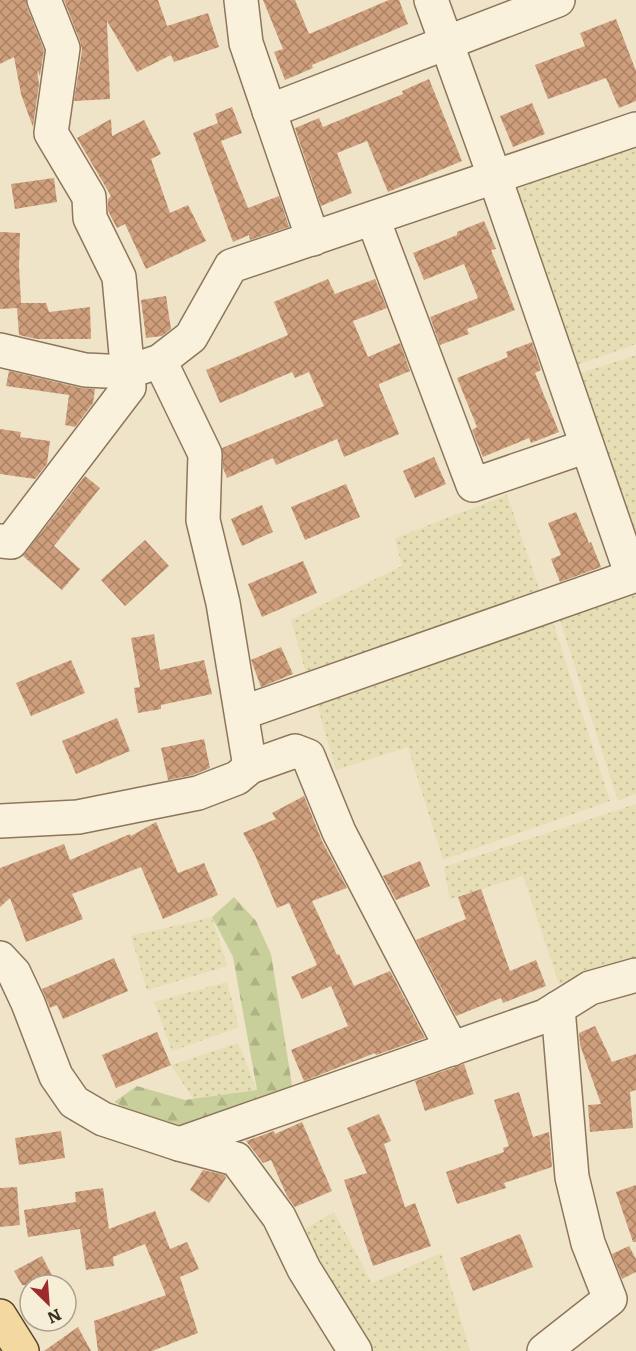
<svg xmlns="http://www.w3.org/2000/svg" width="636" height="1351" viewBox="0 0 636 1351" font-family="Literata,serif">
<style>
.farmland{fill:url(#farmland-dots)}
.forest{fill:url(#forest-firs)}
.building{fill:url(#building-cross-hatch)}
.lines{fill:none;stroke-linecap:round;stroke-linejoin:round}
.minor-casing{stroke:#8d765c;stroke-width:36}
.major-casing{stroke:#5b4430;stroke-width:36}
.minor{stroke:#faf1dc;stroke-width:33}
.major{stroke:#f3d9a0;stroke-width:33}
</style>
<defs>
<pattern id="farmland-dots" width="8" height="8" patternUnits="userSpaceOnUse" patternTransform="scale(1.5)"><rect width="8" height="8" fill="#e6deb5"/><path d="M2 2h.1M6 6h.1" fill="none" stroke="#c6bf9b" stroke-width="1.8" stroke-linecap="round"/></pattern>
<pattern id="forest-firs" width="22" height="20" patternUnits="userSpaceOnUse" patternTransform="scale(1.5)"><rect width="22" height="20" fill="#c9cf9b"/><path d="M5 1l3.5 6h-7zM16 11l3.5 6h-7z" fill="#aeb285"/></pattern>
<pattern id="building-cross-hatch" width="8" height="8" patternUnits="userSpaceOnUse" patternTransform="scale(1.5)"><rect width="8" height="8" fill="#cf9f7d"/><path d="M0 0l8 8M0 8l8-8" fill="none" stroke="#a98266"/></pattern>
</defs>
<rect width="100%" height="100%" fill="#f0e4c8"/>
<g class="farmland">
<polygon points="636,141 636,344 571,367 514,180"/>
<polygon points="636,355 636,563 572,376"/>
<polygon points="507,495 542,597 307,677 291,620 402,566 395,538"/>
<polygon points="636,590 636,794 618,801 559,617"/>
<polygon points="551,616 610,801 443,860 408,747 336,770 315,697"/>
<polygon points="636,804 636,961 559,984 523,876 450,899 444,867"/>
<polygon points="212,917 227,966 147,990 131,936"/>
<polygon points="227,982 239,1027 172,1051 154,1002"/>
<polygon points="238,1043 257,1090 194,1100 171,1065"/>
<polygon points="334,1212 372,1283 441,1253 470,1351 369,1351 300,1232"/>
</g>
<polygon class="forest" points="234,897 256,921 271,954 293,1091 193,1127 161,1126 114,1102 137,1086 185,1100 257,1090 233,957 212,917"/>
<g class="building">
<polygon points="0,0 26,0 27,7 44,50 40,76 37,70 39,84 33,127 21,94 14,57 0,64"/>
<polygon points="64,0 158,0 167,26 208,13 219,47 174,62 171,55 137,72 107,21 110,99 74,101 82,50 80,41"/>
<polygon points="263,0 295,0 309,34 389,0 399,0 408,24 312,65 313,68 285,80 274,52 283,49"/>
<polygon points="616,19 636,71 636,101 619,108 606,78 548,99 535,65 585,46 580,33"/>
<polygon points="429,79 462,161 388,192 367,141 337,153 352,193 321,206 295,128 319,118 323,127 403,94 402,91"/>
<polygon points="532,103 545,134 513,147 500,116"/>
<polygon points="232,107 242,133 221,141 248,208 279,196 289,227 250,240 249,235 233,242 193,133 218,123 215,114"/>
<polygon points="111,119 112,136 144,120 161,154 151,159 170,213 188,205 206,241 146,269 125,224 117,228 108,211 108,199 111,196 77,138"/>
<polygon points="54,178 57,202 15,209 11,184"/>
<polygon points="484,221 496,249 491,250 515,310 467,329 469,334 440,345 430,317 478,298 464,264 424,280 413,253 457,235 457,232"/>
<polygon points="0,232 20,233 19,266 21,303 46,303 49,312 90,307 91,339 37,339 19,335 17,308 0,309"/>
<polygon points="328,279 335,294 375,279 387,308 353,321 368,357 400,343 410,371 379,384 379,386 399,434 344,457 337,439 276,465 273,458 227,478 223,468 222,448 324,406 309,372 295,378 292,372 220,403 206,370 288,335 274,302"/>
<polygon points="166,296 171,329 162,336 146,338 141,300"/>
<polygon points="532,342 541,370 535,373 559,432 531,443 529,438 483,457 472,430 477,427 457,378 508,357 506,352"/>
<polygon points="9,371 81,388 95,389 93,403 75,427 65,425 69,395 6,386"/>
<polygon points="0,429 21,432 20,437 50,441 47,464 35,479 0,474"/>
<polygon points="434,457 446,484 415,498 403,471"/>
<polygon points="85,476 100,488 54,546 80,569 62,590 23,556"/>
<polygon points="346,484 360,517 305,540 291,507"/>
<polygon points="262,505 273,532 242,546 231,519"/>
<polygon points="576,512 589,543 591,542 601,567 560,582 551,559 561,555 548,523"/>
<polygon points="145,540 169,566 125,606 101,580"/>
<polygon points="303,561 317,593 262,617 248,584"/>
<polygon points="154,634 160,670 204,660 212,694 161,705 161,709 138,713 134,688 140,687 131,638"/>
<polygon points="281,647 293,674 261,687 251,660"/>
<polygon points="71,660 85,693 31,716 16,683"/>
<polygon points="117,718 130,751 76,774 62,741"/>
<polygon points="204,739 210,768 193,775 168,780 161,748"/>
<polygon points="304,796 322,841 347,888 312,901 337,955 339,954 354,986 390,971 425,1038 376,1055 375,1053 304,1081 291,1050 348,1026 331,986 302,999 291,977 317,965 289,903 277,908 255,855 243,833 276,819 272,813"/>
<polygon points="156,822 178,873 204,863 218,895 163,919 141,867 72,894 83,919 26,942 10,898 0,907 0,868 64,844 70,860 130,834 131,836"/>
<polygon points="420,861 430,886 396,900 383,876"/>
<polygon points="481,889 510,971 536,960 546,986 503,1003 501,998 456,1016 416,940 466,919 458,897"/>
<polygon points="114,958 128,991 63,1019 57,1005 50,1008 42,989"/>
<polygon points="595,1026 612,1062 636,1054 636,1090 630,1092 633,1128 590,1132 588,1105 601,1104 580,1045 579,1033"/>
<polygon points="157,1032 171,1065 116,1088 102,1055"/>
<polygon points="464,1064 474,1094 425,1111 415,1081"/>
<polygon points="519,1092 533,1137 549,1132 552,1167 504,1183 506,1188 457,1204 446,1172 504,1152 503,1148 509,1146 494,1100"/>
<polygon points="379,1114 391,1141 384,1144 405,1207 415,1203 431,1246 373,1266 344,1180 367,1173 347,1128"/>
<polygon points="302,1122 332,1191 295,1207 287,1196 271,1160 263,1163 246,1141 274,1131 275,1134"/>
<polygon points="61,1131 65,1158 19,1165 15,1138"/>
<polygon points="203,1170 225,1175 226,1178 209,1203 190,1190"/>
<polygon points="636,1185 636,1242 633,1242 616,1192"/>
<polygon points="17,1187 20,1225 0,1227 0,1188"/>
<polygon points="103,1188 109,1229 155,1211 170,1249 187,1242 199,1269 180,1277 198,1333 152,1351 98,1351 94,1321 166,1295 145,1244 113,1257 114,1266 86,1270 80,1229 28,1237 24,1210 76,1202 75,1192"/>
<polygon points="520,1234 533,1267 473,1291 460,1258"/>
<polygon points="629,1246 636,1259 636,1272 622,1279 612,1254"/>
<polygon points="42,1256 57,1285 22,1285 14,1271"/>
<polygon points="78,1327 91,1351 44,1351"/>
</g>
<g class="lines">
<g class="minor-casing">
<g id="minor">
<polyline points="241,0 246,43 313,239"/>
<polyline points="431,0 495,178 632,576"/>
<polyline points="269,111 558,0"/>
<polyline points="373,219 473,485 587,446"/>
<polyline points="0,350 85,370 128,372 160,361 191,337 231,266 636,129"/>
<polyline points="0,541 11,542 129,387 119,277 90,218 89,197 51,133 63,48 44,0"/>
<polyline points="242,713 636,575"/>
<polyline points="250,767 295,751 308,756 339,832 452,1049"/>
<polyline points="0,821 78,817 198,793 237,778 250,767 223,603 203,520 205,454 160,361"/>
<polyline points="0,958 14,973 28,1003 56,1076 74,1102 103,1119 179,1144 236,1159 279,1217 304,1269 355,1351"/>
<polyline points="179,1144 545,1016 590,988 636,975"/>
<polyline points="544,1351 610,1299 588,1243 572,1177 558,1008"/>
</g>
</g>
<g class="major-casing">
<polyline id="major" points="0,1316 22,1351"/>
</g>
<use href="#minor" class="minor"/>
<use href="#major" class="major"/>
</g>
<g transform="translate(48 1303) rotate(155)"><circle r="28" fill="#f7eed8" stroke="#ada18e" stroke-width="1.5"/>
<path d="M0-4.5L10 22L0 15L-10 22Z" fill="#9e2a2b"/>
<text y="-9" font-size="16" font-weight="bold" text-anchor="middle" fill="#3d2e20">N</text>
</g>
</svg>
